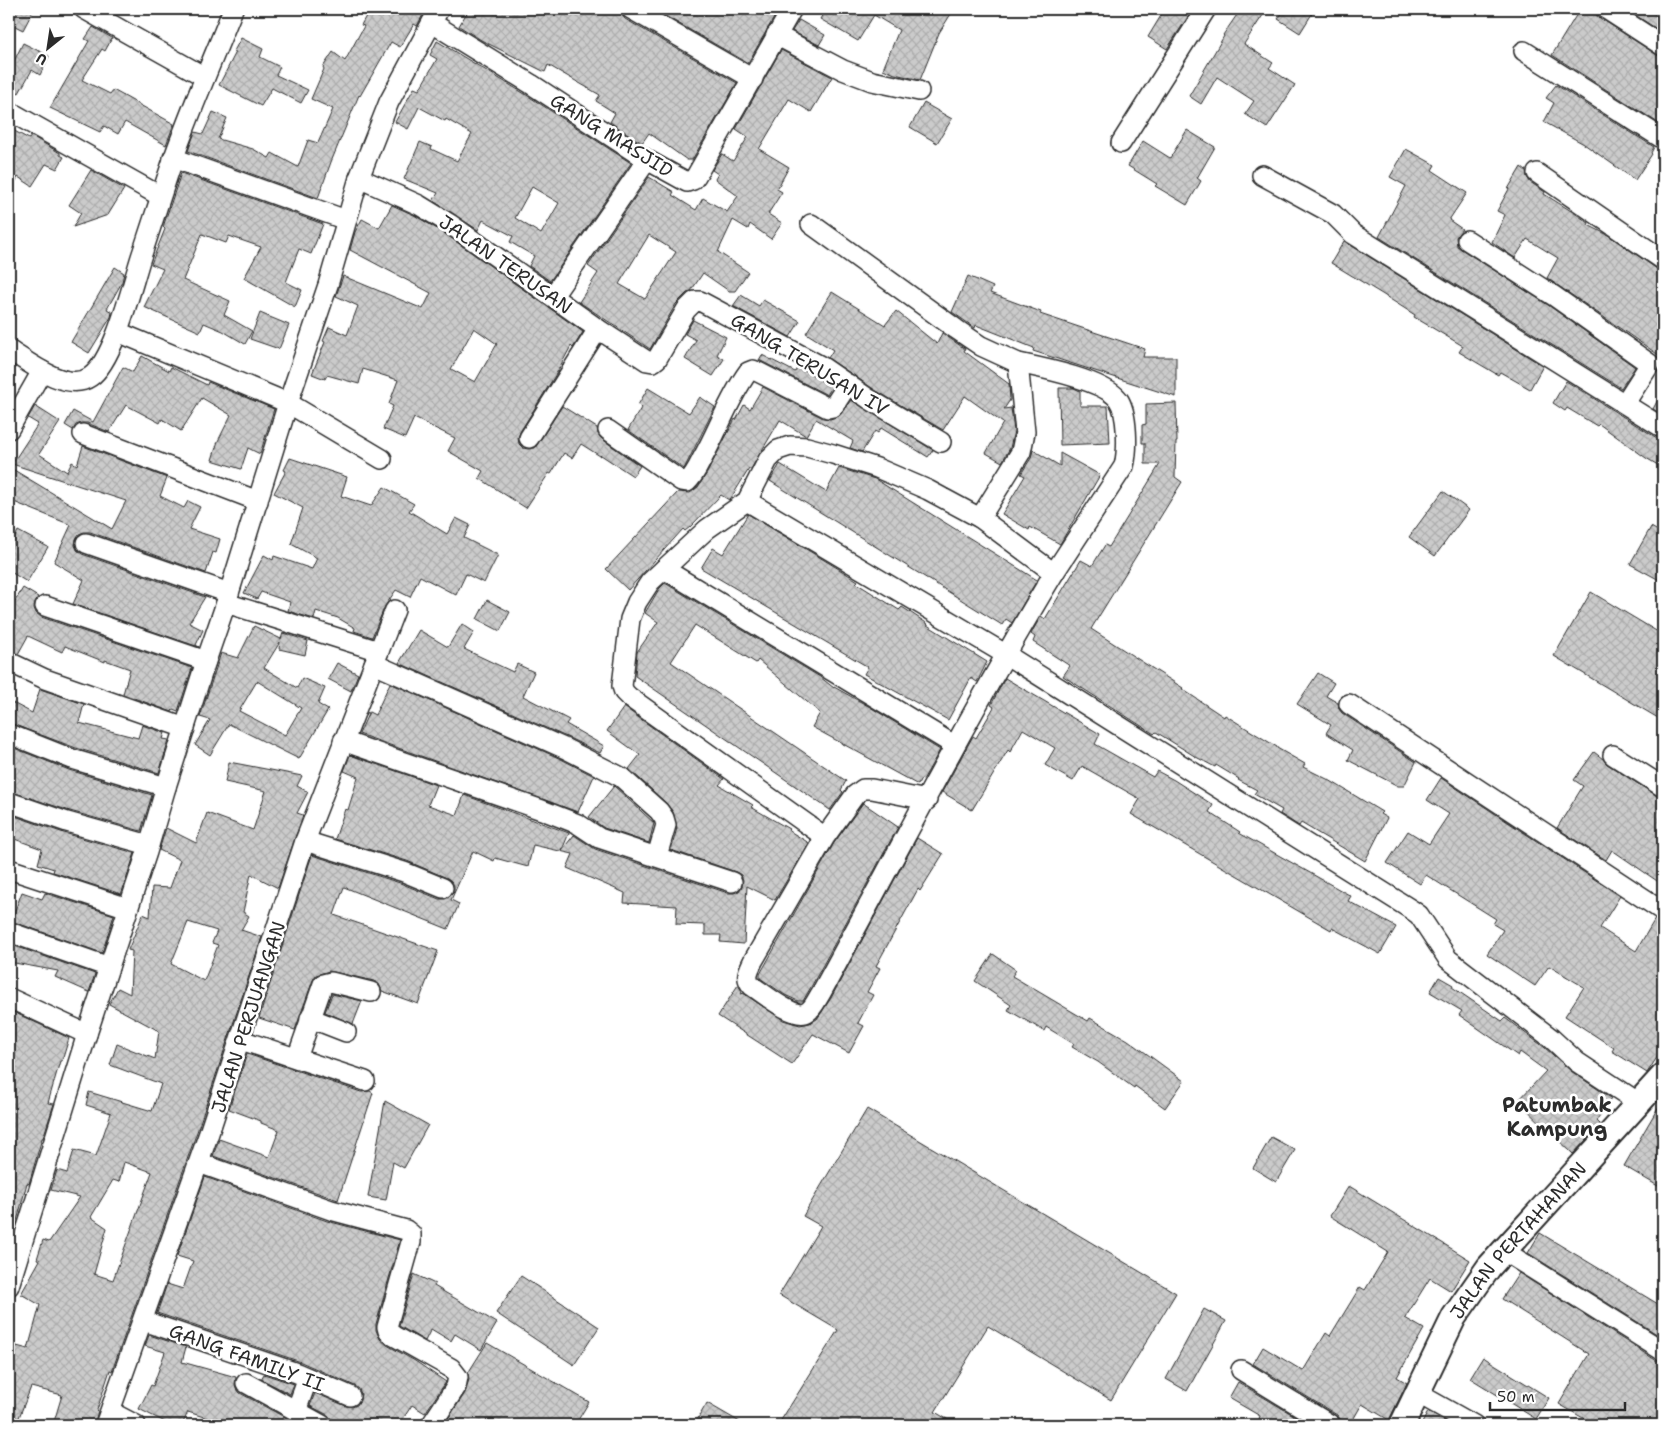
<svg xmlns="http://www.w3.org/2000/svg" width="1672" height="1434" viewBox="0 0 1672 1434" font-family="'Shantell Sans',sans-serif">
<style>
.building{fill:url(#building-cross-hatch);stroke:#2b2b2b;fill-rule:evenodd}
.lines{fill:none;stroke-linecap:round;stroke-linejoin:round}
.minor-casing{stroke:#2b2b2b;stroke-width:22}
.major-casing{stroke:#2b2b2b;stroke-width:28}
.minor{stroke:#fff;stroke-width:19}
.major{stroke:#fff;stroke-width:24}
.labels{text-anchor:middle;stroke-width:5;stroke-linejoin:round;paint-order:stroke}
.street-label{font-size:19px;fill:#2b2b2b;stroke:#fff}
.quarter-label{font-size:21px;font-weight:bold;fill:#2b2b2b;stroke:#fff}
</style>
<defs>
<pattern id="building-cross-hatch" width="8" height="8" patternUnits="userSpaceOnUse" patternTransform="scale(1.25)"><rect width="8" height="8" fill="#cbcbcb"/><path d="M0 0l8 8M0 8l8-8" fill="none" stroke="#aeaeae"/></pattern>
</defs>
<rect width="100%" height="100%" fill="#fff"/>
<filter id="ink" filterUnits="userSpaceOnUse"><feTurbulence type="fractalNoise" baseFrequency=".02" numOctaves="2"/><feDisplacementMap in="SourceGraphic" scale="10" xChannelSelector="R" yChannelSelector="G"/><feConvolveMatrix kernelMatrix="1 2 1 2 8 2 1 2 1" color-interpolation-filters="sRGB"/></filter>
<g filter="url(#ink)">
<g class="building">
<polygon points="9,9 34,9 23,30 9,23"/>
<polygon points="370,9 426,9 417,26 414,24 400,47 391,42 360,96 359,95 331,162 318,198 188,151 195,132 203,134 213,112 227,118 218,139 253,149 269,158 272,153 298,167 308,140 318,143 333,109 311,99 324,69 323,67 333,52 345,61 364,26 361,25"/>
<polygon points="469,9 620,9 621,14 625,19 737,83 692,160 687,160 649,133 642,143 610,122 615,113 596,101 600,95 548,65 545,72 481,40 459,26"/>
<polygon points="653,9 779,9 748,63"/>
<polygon points="826,9 954,9 939,33 920,80 895,74 883,69 899,30 874,15 858,41 820,19"/>
<polygon points="1165,9 1193,9 1167,49 1148,37"/>
<polygon points="1241,9 1267,9 1244,44 1273,63 1269,68 1295,85 1267,128 1245,114 1254,101 1217,77 1201,104 1189,96 1224,36 1223,35"/>
<polygon points="1285,9 1315,9 1300,33 1278,19"/>
<polygon points="1580,9 1595,9 1596,15 1600,18 1657,55 1663,57 1663,126 1552,55"/>
<polygon points="1626,9 1663,9 1663,33"/>
<polygon points="799,20 825,35 819,45 792,31"/>
<polygon points="93,27 112,38 105,51 102,49 82,80 110,94 113,90 174,124 166,145 125,122 118,134 104,126 100,132 50,108 89,41 85,39"/>
<polygon points="241,38 263,49 260,57 280,67 276,75 308,90 301,103 272,88 261,106 219,85 236,52 234,51"/>
<path d="M437,41L525,94L631,163L550,281L529,266L534,256L510,242L513,236L483,220L478,230L433,201L438,193L404,179L420,142L432,147L431,149L457,161L472,134L446,119L445,121L419,107L408,129L395,122L414,88L419,90L437,59L430,55ZM532,187L559,203L541,234L515,218Z"/>
<polygon points="23,43 49,56 40,75 32,70 19,93 9,88 9,71"/>
<path d="M781,50L832,77L811,112L789,99L759,149L789,167L777,189L782,192L768,214L782,223L771,239L750,224L748,229L733,220L718,252L748,272L735,291H729L703,273L691,291L687,293L676,304L650,349L579,302L598,273L588,266L649,177L674,192L672,195L696,210L703,198L727,212L738,196L715,179L718,174L712,170L722,154L733,161L748,137L736,129ZM649,235L676,252L645,299L619,284Z"/>
<polygon points="1556,85 1654,147 1651,153 1652,154 1635,180 1584,144 1544,122 1554,103 1546,98"/>
<polygon points="924,103 952,119 937,143 910,127"/>
<polygon points="9,128 29,139 31,136 35,138 60,153 60,155 64,157 57,169 46,164 32,186 18,177 9,194"/>
<polygon points="1187,130 1215,147 1197,178 1201,181 1187,205 1155,186 1157,184 1128,166 1143,141 1170,158"/>
<polygon points="1406,149 1435,165 1432,170 1467,193 1449,220 1462,229 1456,237 1457,246 1461,249 1548,305 1635,367 1621,388 1379,237 1406,186 1390,177"/>
<polygon points="1521,167 1526,171 1527,177 1530,182 1545,192 1544,194 1576,214 1589,223 1588,225 1608,235 1657,269 1663,271 1663,358 1547,278 1558,258 1527,239 1515,258 1492,242 1505,215 1497,211 1509,189 1508,189"/>
<polygon points="91,170 124,189 108,215 73,227 81,213 69,205"/>
<polygon points="181,173 323,224 311,254 299,249 286,282 302,290 295,307 244,278 261,247 229,236 226,243 202,234 183,280 230,301 224,315 252,331 245,344 223,331 204,323 200,332 144,307 163,269 151,264 165,229 163,227"/>
<path d="M392,205L414,215L444,233L583,332L573,348L571,346L556,374L520,432L518,438L519,444L523,448L528,449L535,448L562,406L597,428L598,434L602,439L640,466L633,476L601,455L600,456L581,444L572,458L564,453L551,474L549,473L526,508L479,478L483,471L448,451L455,438L414,418L405,438L383,429L393,406L389,404L398,380L363,369L359,384L327,375L325,379L312,374L325,342L323,341L329,327L347,335L358,306L336,296L343,276L423,309L431,293L350,250L355,232L362,219L379,228ZM474,328L497,344L475,382L451,369Z"/>
<polygon points="1344,241 1543,366 1530,389 1500,372 1498,375 1459,352 1463,346 1414,317 1415,315 1382,294 1331,263"/>
<polygon points="115,267 124,273 122,282 107,309 112,312 111,317 89,353 71,342"/>
<polygon points="968,276 993,287 990,293 1041,312 1040,314 1145,349 1143,357 1176,357 1176,397 1033,351 1034,348 976,325 975,328 952,312"/>
<polygon points="832,292 885,325 896,311 937,344 942,333 965,349 964,351 1009,384 1010,400 1004,409 1011,408 1014,431 1010,448 1002,462 986,453 1003,423 965,396 943,430 875,390 828,358 833,350 806,333"/>
<polygon points="741,295 759,306 763,300 800,321 790,337 733,306"/>
<polygon points="260,313 289,325 279,349 250,339"/>
<polygon points="693,320 726,337 717,355 724,359 713,376 685,359 696,340 685,334"/>
<polygon points="762,355 795,372 798,366 832,387 827,395 759,360"/>
<polygon points="142,356 169,371 171,367 207,385 208,382 274,409 260,454 248,448 241,469 212,460 218,441 231,415 202,398 181,431 162,419 160,423 126,405 109,432 87,423 81,423 76,425 73,430 65,425 73,411 93,422 123,367 133,372"/>
<polygon points="1566,381 1657,438 1663,439 1663,468 1646,458 1599,424 1597,426 1567,408 1565,411 1553,403"/>
<polygon points="763,387 823,418 830,419 839,416 851,400 933,450 928,457 881,428 878,433 875,431 862,452 850,448 853,441 816,419 806,436 780,420 751,469 749,469 731,498 729,500 721,495 690,527 685,531 683,529 628,590 606,569 678,492 690,493 698,487 707,473 735,419 736,420 744,405 750,409"/>
<polygon points="648,388 689,413 700,397 715,407 684,469 628,430 641,408 638,405"/>
<polygon points="1059,388 1074,388 1080,391 1080,406 1108,406 1110,443 1060,445"/>
<polygon points="1663,390 1663,415 1653,409"/>
<polygon points="1176,403 1177,442 1176,442 1175,477 1182,482 1091,629 1183,688 1182,689 1224,717 1225,715 1241,725 1277,747 1277,748 1305,764 1303,767 1329,780 1382,812 1380,814 1387,818 1365,861 1301,823 1299,826 1280,814 1282,810 1254,794 1257,790 1238,780 1239,779 1216,765 1215,767 1196,757 1156,732 1154,734 1063,676 1070,666 1033,642 1035,637 1031,634 1033,630 1041,616 1045,619 1081,560 1092,566 1105,545 1109,547 1160,464 1145,464 1145,443 1142,443 1142,425 1146,424 1146,404"/>
<polygon points="35,406 60,422 39,454 67,472 72,462 77,465 83,446 167,478 160,496 184,508 188,501 200,507 189,529 220,539 216,553 213,552 206,573 90,532 84,532 79,534 76,539 75,545 77,550 82,554 205,597 189,623 203,630 196,645 199,647 73,604 84,580 54,562 71,525 9,500 9,467 112,529 126,501 12,464 38,424 28,418"/>
<polygon points="1033,450 1060,466 1060,453 1100,475 1060,544 1030,527 1029,530 1002,514 1025,476 1021,474 1031,458"/>
<polygon points="290,458 347,477 341,496 371,506 384,487 414,504 409,511 447,534 456,518 470,525 464,538 498,555 484,583 466,574 456,595 420,576 410,597 396,590 385,606 372,637 354,631 355,628 338,618 316,611 314,619 288,611 290,602 261,592 257,599 244,593 264,555 273,560 274,556 312,569 317,558 291,544 303,508 274,493 286,471 284,470"/>
<polygon points="780,464 826,492 839,468 875,479 1037,580 1012,623 1006,619 1002,625 770,481"/>
<polygon points="1443,491 1469,510 1435,556 1409,537"/>
<polygon points="748,514 839,569 858,581 856,583 899,610 902,607 928,624 927,625 987,662 977,682 971,678 948,720 864,674 868,667 701,568 713,548 723,554"/>
<polygon points="1651,527 1663,534 1663,582 1630,564"/>
<polygon points="18,531 48,547 27,582 9,571 9,549"/>
<polygon points="665,583 820,677 834,688 834,687 870,707 940,750 923,780 921,779 918,785 812,727 820,713 758,660 756,663 695,625 671,662 846,781 841,790 843,792 830,810 635,676 637,652 658,622 645,613 659,589"/>
<polygon points="23,588 38,597 35,602 34,608 36,613 41,617 192,668 178,711 173,709 172,712 123,694 130,669 105,660 105,662 65,646 62,652 28,636 18,654 9,651 9,611"/>
<polygon points="1591,592 1663,635 1663,721 1554,656"/>
<polygon points="487,600 510,612 500,631 477,619"/>
<polygon points="462,624 474,632 464,649 513,672 517,664 534,672 523,696 569,720 566,724 604,746 600,753 571,739 399,663 419,630 448,647"/>
<path d="M254,626L281,639L283,633L308,641L305,655L279,649L280,642L264,668L297,688L302,678L325,688L318,704L328,710L299,759L229,724L210,755L195,745L210,720L200,717L221,653L238,658ZM257,681L301,708L285,735L239,711Z"/>
<polygon points="337,663 358,674 351,691 328,679"/>
<polygon points="1318,673 1334,683 1326,696 1338,703 1339,709 1342,713 1416,762 1404,786 1398,786 1348,760 1353,750 1326,733 1331,725 1297,704"/>
<polygon points="1005,678 1100,734 1095,744 1153,777 1157,771 1174,780 1213,805 1209,812 1240,832 1239,833 1351,896 1348,901 1396,927 1380,954 1332,928 1331,930 1131,814 1140,799 1082,766 1073,781 1045,765 1055,748 1023,729 1010,752 1008,750 972,810 942,792 973,736 976,738 994,707 991,705"/>
<polygon points="390,683 561,759 594,776 578,812 359,734 369,712 375,715"/>
<polygon points="40,689 84,704 79,723 138,738 142,725 165,733 163,739 169,740 159,773 76,748 9,723 9,701 32,713"/>
<polygon points="624,707 724,779 719,785 753,805 751,807 789,829 788,830 809,843 775,900 747,886 744,944 720,942 721,935 705,935 705,925 676,924 677,906 624,903 625,893 567,868 573,854 533,845 528,867 495,858 494,861 473,851 451,900 459,904 448,929 344,887 334,915 438,951 418,1004 382,991 379,984 374,981 329,971 316,975 313,980 295,1030 259,1018 312,855 400,883 439,899 445,899 449,897 454,892 454,886 452,882 447,878 407,861 335,839 345,809 348,810 358,777 344,771 350,755 436,785 428,805 457,815 464,795 569,833 562,850 574,835 595,849 728,893 734,893 739,891 742,886 743,880 741,875 736,872 671,850 677,828 673,812 666,803 629,769 640,755 607,731"/>
<polygon points="9,746 69,770 152,795 141,831 70,811 9,791"/>
<polygon points="1594,752 1603,759 1607,764 1657,796 1663,798 1663,885 1612,850 1606,860 1557,828 1583,786 1574,780"/>
<path d="M229,762L302,776L297,786L308,792L297,813L303,815L278,888L251,874L243,912L249,916L241,930L262,937L198,1129L112,1371L110,1370L97,1410L98,1411L94,1425H53L62,1395L31,1387L16,1425H9V1344L28,1349L40,1305L21,1294L40,1260L37,1259L43,1240L49,1242L80,1197L51,1190L57,1170L67,1173L74,1150L96,1156L111,1113L86,1105L89,1092L152,1111L161,1084L110,1065L117,1044L155,1059L159,1031L109,1004L118,988L130,994L132,951L128,950L143,914L150,917L152,887L170,888L180,860L159,850L166,828L196,843L207,813L253,830L266,791L225,782ZM188,922L217,931L212,943L218,945L204,981L171,964ZM124,1162L152,1172L113,1280L94,1274L107,1228L91,1217L113,1180L119,1182Z"/>
<polygon points="1441,778 1620,896 1600,928 1636,951 1655,919 1663,922 1663,954 1657,964 1663,968 1663,1048 1647,1073 1612,1051 1614,1048 1565,1016 1584,987 1549,966 1535,986 1487,954 1503,930 1493,924 1496,919 1426,875 1420,884 1387,863 1408,831 1429,844 1449,814 1427,800"/>
<polygon points="614,786 654,823 649,843 604,828 589,817"/>
<polygon points="863,803 898,827 811,987 803,1001 798,1001 785,995 760,978 760,974 834,843"/>
<polygon points="9,814 64,833 135,853 122,892 121,894 53,872 54,869 38,864 42,849 9,837"/>
<polygon points="917,838 943,854 920,891 918,889 876,966 880,968 867,992 873,995 858,1023 864,1026 849,1053 813,1034 792,1064 718,1016 738,985 742,991 741,995 743,993 783,1020 800,1025 810,1023 817,1019 831,998"/>
<polygon points="22,892 42,899 45,893 114,915 102,953 11,921"/>
<polygon points="9,944 95,974 89,992 55,977 58,971 9,962"/>
<polygon points="993,954 1016,970 1012,976 1088,1021 1090,1018 1128,1040 1184,1081 1165,1108 1135,1086 1134,1088 1098,1062 1072,1047 1074,1044 1046,1027 1044,1031 1008,1010 1011,1005 975,981"/>
<polygon points="1439,977 1453,985 1452,987 1502,1021 1505,1018 1544,1047 1571,1071 1611,1098 1596,1121 1600,1125 1573,1154 1518,1101 1546,1071 1520,1052 1518,1056 1459,1015 1462,1011 1430,992"/>
<polygon points="332,994 362,1001 353,1024 325,1012"/>
<polygon points="9,1010 69,1038 62,1061 60,1061 48,1103 54,1104 43,1138 42,1138 29,1184 27,1183 13,1236 9,1236"/>
<polygon points="247,1054 361,1092 370,1091 373,1093 338,1200 213,1156 219,1139 269,1157 279,1130 261,1123 261,1121 229,1109"/>
<polygon points="1663,1099 1663,1189 1624,1166"/>
<polygon points="385,1101 428,1125 404,1168 393,1162 386,1200 368,1197"/>
<polygon points="867,1109 1176,1293 1111,1400 988,1326 935,1412 957,1425 778,1425 838,1330 779,1295 821,1226 803,1216"/>
<polygon points="1271,1137 1295,1150 1276,1182 1253,1168"/>
<polygon points="205,1177 327,1221 400,1240 376,1324 376,1330 380,1339 387,1345 415,1361 446,1382 425,1413 412,1405 399,1425 333,1425 332,1420 328,1415 310,1406 315,1393 346,1406 352,1407 357,1405 360,1400 361,1394 359,1389 355,1386 301,1362 157,1313 167,1284 183,1289 193,1261 177,1256"/>
<polygon points="1349,1186 1470,1260 1451,1291 1430,1278 1405,1318 1424,1329 1397,1377 1407,1383 1389,1420 1362,1404 1350,1425 1342,1425 1341,1420 1337,1415 1253,1364 1263,1347 1303,1371 1326,1333 1330,1336 1360,1287 1365,1290 1388,1252 1330,1216"/>
<polygon points="1540,1233 1663,1307 1663,1338 1528,1253"/>
<polygon points="1519,1273 1657,1361 1663,1362 1663,1425 1595,1425 1559,1404 1589,1354 1502,1299"/>
<polygon points="414,1274 435,1284 434,1286 497,1323 481,1350 455,1334 451,1341 431,1329 425,1341 399,1326"/>
<polygon points="521,1276 599,1327 574,1365 496,1313"/>
<polygon points="1204,1309 1226,1321 1187,1391 1166,1379"/>
<polygon points="149,1335 186,1347 182,1362 236,1377 235,1384 236,1388 240,1393 299,1425 229,1425 188,1412 182,1425 171,1425 139,1409 151,1385 153,1386 165,1352 145,1346"/>
<polygon points="487,1343 589,1402 575,1425 444,1425 465,1393 469,1379 468,1373"/>
<polygon points="1483,1357 1549,1398 1536,1419 1470,1378"/>
<polygon points="264,1374 294,1384 290,1394 261,1379"/>
<polygon points="1238,1382 1310,1425 1268,1425 1259,1419 1260,1416 1229,1398"/>
<polygon points="707,1403 745,1425 694,1425"/>
<polygon points="1428,1412 1451,1425 1421,1425"/>
</g>
<g class="lines">
<g class="minor-casing">
<g id="minor">
<polyline points="84,9 205,77"/>
<polyline points="631,9 753,79"/>
<polyline points="1606,9 1663,46"/>
<polyline points="432,23 531,84 647,160 687,182 693,180 696,176 792,9"/>
<polyline points="776,35 843,70 872,81 919,91"/>
<polyline points="1524,51 1663,139"/>
<polyline points="9,111 160,196"/>
<polyline points="1121,143 1206,9"/>
<polyline points="173,158 346,220"/>
<polyline points="1537,173 1663,260"/>
<polyline points="1262,175 1333,214 1353,234 1663,428"/>
<polyline points="359,178 419,205 450,224 598,329 647,361 653,362 657,359 686,310 695,301 700,301 821,366 869,399 941,442"/>
<polyline points="811,224 956,329 981,346 1018,363 1025,432 1021,452 980,518"/>
<polyline points="1467,240 1554,296 1650,364 1625,403"/>
<polyline points="553,296 647,160"/>
<polyline points="118,332 288,403 382,459"/>
<path d="M9,350C28,362 67,393 90,377C114,361 132,285 141,257C152,224 162,192 173,160C191,109 213,59 233,9"/>
<path d="M1018,363C1042,368 1103,380 1118,399C1128,413 1128,450 1124,466L1054,573"/>
<polyline points="9,429 42,371"/>
<path d="M608,430L681,481L687,482C694,476 698,467 702,459C718,431 729,398 748,372L753,370L758,372L828,408L833,407L848,384"/>
<polyline points="83,434 258,501"/>
<polyline points="529,438 598,329"/>
<polyline points="747,501 1005,654 1412,910 1419,915 1448,959 1551,1038 1577,1062 1639,1103"/>
<polyline points="86,543 229,593"/>
<polyline points="664,569 954,745"/>
<polyline points="226,603 379,651"/>
<polyline points="45,606 206,661"/>
<polyline points="9,662 45,679 185,728"/>
<polyline points="374,664 566,749 621,777 659,811 664,818 666,825 657,856"/>
<polyline points="1349,704 1663,911"/>
<polyline points="9,734 72,759 166,787"/>
<polyline points="343,741 542,810 578,824 599,838 732,882"/>
<polyline points="1613,755 1663,787"/>
<polyline points="9,802 67,822 149,845"/>
<path d="M825,837L629,697L624,692L622,686L630,619L637,602L650,582L707,529L747,501L768,460L778,450L790,446L807,447L833,454L877,468L928,490L980,518L1054,573C971,710 898,852 821,993C817,999 813,1009 807,1012C795,1020 763,993 752,986C744,977 749,970 753,961L825,837L855,795L863,789H872L927,800"/>
<polyline points="305,841 404,872 443,888"/>
<polyline points="9,869 128,908"/>
<polyline points="9,932 109,967"/>
<polyline points="9,998 87,1034"/>
<polyline points="310,1018 346,1032"/>
<polyline points="241,1040 365,1081"/>
<polyline points="297,1058 323,984 331,982 371,992"/>
<polyline points="199,1163 331,1210 406,1230 411,1234 411,1242 387,1327 388,1331 394,1336 451,1368 458,1377 456,1387 431,1425"/>
<polyline points="1504,1251 1663,1351"/>
<polyline points="9,1286 87,1034 147,852 166,787 206,661 226,603 288,403 328,285 359,178 389,102 439,9"/>
<polyline points="144,1321 297,1373 350,1396"/>
<polyline points="1241,1370 1331,1425"/>
<polyline points="246,1383 322,1425"/>
<polyline points="1417,1393 1474,1425"/>
<polyline points="296,1411 308,1378"/>
<polyline points="111,1412 136,1425"/>
<polyline points="105,1425 209,1133 305,841 395,610"/>
</g>
</g>
<g class="major-casing">
<g id="major">
<path id="s1" d="M1402,1425L1454,1317L1489,1267L1663,1076"/>
</g>
</g>
<use href="#minor" class="minor"/>
<use href="#major" class="major"/>
</g>
</g>
<g class="labels">
<g class="street-label">
<text transform="translate(612 135) rotate(32)" y="7">GANG MASJID</text>
<text transform="translate(506 264) rotate(35)" y="7">JALAN TERUSAN</text>
<text transform="translate(810 364) rotate(31)" y="7">GANG TERUSAN IV</text>
<text transform="translate(248 1017) rotate(-72)" y="7">JALAN PERJUANGAN</text>
<text dy="7" stroke="none"><textPath href="#s1" startOffset="220">JALAN PERTAHANAN</textPath></text>
<text transform="translate(247 1357) rotate(20)" y="7">GANG FAMILY II</text>
</g>
<g class="quarter-label">
<text x="1557" y="1112">Patumbak<tspan x="1557" dy="24">Kampung</tspan></text>
</g>
</g>
<rect width="1672" height="1434" fill="none" stroke="#fff" stroke-width="30"/>
<rect x="15" y="15" width="1642" height="1404" fill="none" stroke="#2b2b2b" stroke-width="2" filter="url(#ink)"/>
<g transform="translate(48 48) rotate(210)" stroke="#ffffff" stroke-width="4" paint-order="stroke">
<path d="M0-4L9 19L0 12L-9 19Z" fill="#2b2b2b"/>
<text y="-8" font-size="14" font-weight="bold" text-anchor="middle" fill="#2b2b2b">U</text>
</g>
<path d="M1490 1402v8h135v-8" fill="none" stroke="#2b2b2b" stroke-width="2.5"/>
<text x="1497" y="1402" font-size="15" fill="#2b2b2b" stroke="#ffffff" stroke-width="4" paint-order="stroke">50 m</text>
</svg>
